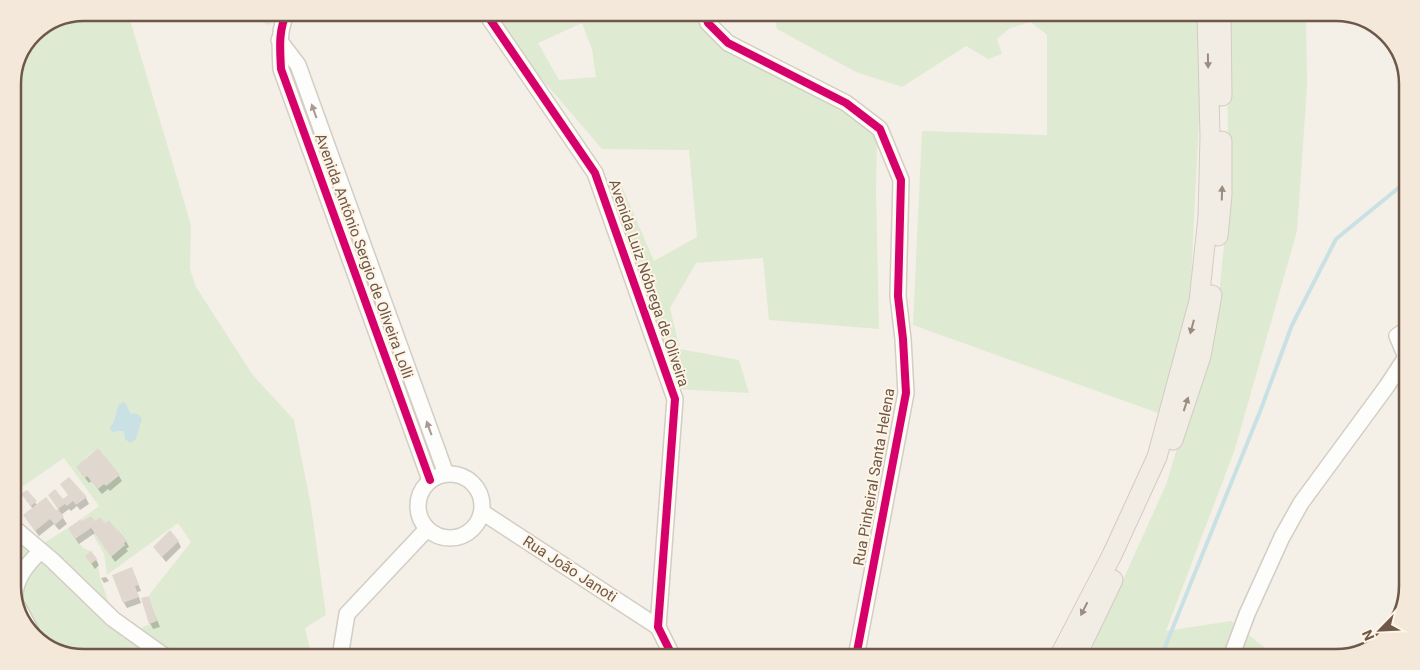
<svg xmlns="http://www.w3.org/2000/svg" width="1420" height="670" viewBox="0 0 1420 670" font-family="Roboto,sans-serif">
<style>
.green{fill:#dfead2;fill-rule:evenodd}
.water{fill:#c9e1e4}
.shadow{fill:#0003}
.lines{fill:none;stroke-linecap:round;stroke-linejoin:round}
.stream{stroke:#c9e1e4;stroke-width:4}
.building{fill:#e0d8cf}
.minor-casing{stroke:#d3cdc5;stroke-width:18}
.major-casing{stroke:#d3cbc4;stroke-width:21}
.minor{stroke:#fdfdfb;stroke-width:15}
.major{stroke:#f1ece4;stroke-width:19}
.cycleway-casing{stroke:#fef5e6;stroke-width:11}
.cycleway{stroke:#d6006c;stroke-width:8}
.oneway{fill:#9c8c80}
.oneway2{fill:#a89a91}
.labels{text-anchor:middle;stroke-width:4;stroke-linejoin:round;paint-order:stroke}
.street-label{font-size:15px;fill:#6f584a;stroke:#fef5e6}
.rim{fill:none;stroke:#6f584a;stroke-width:2.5}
</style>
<rect width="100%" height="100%" fill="#f4f0e7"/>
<g class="green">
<path d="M84,13H128L191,225L190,269L196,287L252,374L294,420L311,506L326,615L305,628L312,657H84L53,650L25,626L13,591V527L136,630L157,621L149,595L191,542L178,523L107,575L104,554L90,529L91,528L111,557L125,545L124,543L126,540L120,530L118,531L109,520L105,523L100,517L95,521L90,516L82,521L81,519L99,506L64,458L13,493V80L34,33ZM118,405L130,413L135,414L124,431L115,432L112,424L114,421ZM98,448L119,475L97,489L87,476L85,478V458Z"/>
<polygon points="252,13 278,13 273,22 267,25"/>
<path d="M493,13H702L711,35L845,105L877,132L876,191L879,329L769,320L763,258L696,263L670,308L680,349L739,360L749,393L673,389L603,184L620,182L654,261L697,237L689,150L602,149L522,56ZM582,23L592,49L596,77L559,80L538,43Z"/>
<polygon points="774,13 1199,13 1201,79 1190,300 1158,413 913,325 922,131 1047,135 1047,35 1031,22 1010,28 997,39 1002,54 988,59 966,46 902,87 856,72 777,29"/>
<polygon points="1227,13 1306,13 1307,86 1297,231 1235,449 1166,631 1231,621 1273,654 1272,657 1088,657 1166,485 1206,352 1219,295 1225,235 1228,154"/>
<polygon points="68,528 83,548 91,551 97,559 100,578 110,606 43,545 44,543"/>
</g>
<polygon class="water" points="124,402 126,404 130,413 137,414 142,418 136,439 130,443 125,439 124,431 112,432 110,428 114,421 118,405"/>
<g class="shadow">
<polygon points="81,473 119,476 122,481 110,491 108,489 102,494 91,481 89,483"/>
<polygon points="27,492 37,505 56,512 59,510 53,501 86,498 89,504 80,510 77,506 71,511 69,509 61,515 67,524 59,530 54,524 39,536 28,521 33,509 26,500"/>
<polygon points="94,523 104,524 126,541 129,547 126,549 128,551 115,562 95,533 79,544 69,529"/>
<polygon points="178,541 181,547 166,562 154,547"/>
<polygon points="96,560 99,565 95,569 90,562"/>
<polygon points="132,569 141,591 137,592 141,603 127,608 124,603"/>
<polygon points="106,577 109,581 104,583 101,578"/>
<polygon points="148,598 160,627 153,629 150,623"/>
</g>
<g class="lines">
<polyline class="stream" points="1161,657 1261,409 1292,325 1336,239 1407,181"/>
</g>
<g class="building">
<polygon points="98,448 120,475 106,486 104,484 98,489 87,476 85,478 76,467"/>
<polygon points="69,477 87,497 76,505 73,501 67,506 65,504 58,509 48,495 55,489 63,499 68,495 60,484"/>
<polygon points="27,490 37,501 31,506 21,494"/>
<polygon points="46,497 56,510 58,509 64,517 55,525 50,519 35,531 23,515"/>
<polygon points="91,516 95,521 100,517 105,523 109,520 118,531 119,530 127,541 124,543 125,545 111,557 91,528 75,539 68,528 81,519 82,521"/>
<polygon points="170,530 179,541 162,557 153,547"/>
<polygon points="91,551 97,559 91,564 85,556"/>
<polygon points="132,567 139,585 135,586 139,597 123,603 112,575"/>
<polygon points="149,596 157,621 149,624 141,598"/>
</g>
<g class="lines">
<g class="minor-casing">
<g id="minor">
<path d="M287,12C278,31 280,49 281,69L430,480"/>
<polyline points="485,12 595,173 675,399 658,627 673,657"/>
<polyline points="704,12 708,23 728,43 846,103 880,129 901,180 898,296 903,339 906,393 856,657"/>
<polyline points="279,40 298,65 446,474"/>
<circle cx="450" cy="506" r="32"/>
<polyline points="482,512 658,627"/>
<polyline points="13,527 52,560 113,619 166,657"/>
<path d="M15,598C14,579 28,563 41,551"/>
<polyline points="18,607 32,633"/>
<polyline points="340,657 347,614 427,529"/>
<polyline points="1231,657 1247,614 1282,537 1301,503 1387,386 1406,357 1397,336 1407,329"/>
</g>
</g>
<g class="major-casing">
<g id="major">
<polyline points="1221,12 1222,96"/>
<polyline points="1218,236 1222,195 1222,141"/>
<polyline points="1173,440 1201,356 1212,295"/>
<polyline points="1059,657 1112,555 1157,457 1199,301 1208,217 1210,136 1207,12"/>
<polyline points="1076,657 1113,580"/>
</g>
</g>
<use href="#minor" class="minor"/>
<use href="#major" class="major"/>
<g class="cycleway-casing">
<g id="cycleway">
<path d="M287,12C278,31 280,49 281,69L430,480"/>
<polyline points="485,12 595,173 675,399 658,627 673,657"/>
<polyline points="704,12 708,23 728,43 846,103 880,129 901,180 898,296 903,339 906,393 856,657"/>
</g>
</g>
<use href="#cycleway" class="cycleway"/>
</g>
<defs><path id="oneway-solid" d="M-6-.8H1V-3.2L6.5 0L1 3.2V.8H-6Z" transform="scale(1.25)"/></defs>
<g class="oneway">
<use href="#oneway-solid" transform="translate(1208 61) rotate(89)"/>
<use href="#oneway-solid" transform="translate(1222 193) rotate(-88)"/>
<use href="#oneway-solid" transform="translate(1192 327) rotate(105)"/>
<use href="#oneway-solid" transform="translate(1186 404) rotate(-72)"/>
<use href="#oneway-solid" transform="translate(1084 609) rotate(117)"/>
</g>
<g class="oneway2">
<use href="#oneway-solid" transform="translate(314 111) rotate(-110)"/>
<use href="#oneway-solid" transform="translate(429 428) rotate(-110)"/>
</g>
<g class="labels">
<g class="street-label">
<text transform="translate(364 256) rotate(70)" y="5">Avenida Antônio Sergio de Oliveira Lolli</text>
<text transform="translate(649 283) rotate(71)" y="5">Avenida Luiz Nóbrega de Oliveira</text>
<text transform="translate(874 477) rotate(-80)" y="5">Rua Pinheiral Santa Helena</text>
<text transform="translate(570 569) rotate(33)" y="5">Rua João Janoti</text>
</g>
</g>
<path d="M0 0H1420V670H0ZM84 21H1336A63 63 0 0 1 1399 84V586A63 63 0 0 1 1336 649H84A63 63 0 0 1 21 586V84A63 63 0 0 1 84 21Z" fill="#f3e8da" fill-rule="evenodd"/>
<path class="rim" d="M84 21H1336A63 63 0 0 1 1399 84V586A63 63 0 0 1 1336 649H84A63 63 0 0 1 21 586V84A63 63 0 0 1 84 21Z"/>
<g transform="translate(1380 630) rotate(246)" stroke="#fef5e6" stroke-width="4" paint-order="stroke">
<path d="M0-4L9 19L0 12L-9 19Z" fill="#6f584a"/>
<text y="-8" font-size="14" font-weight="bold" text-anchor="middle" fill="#6f584a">N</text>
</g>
</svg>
